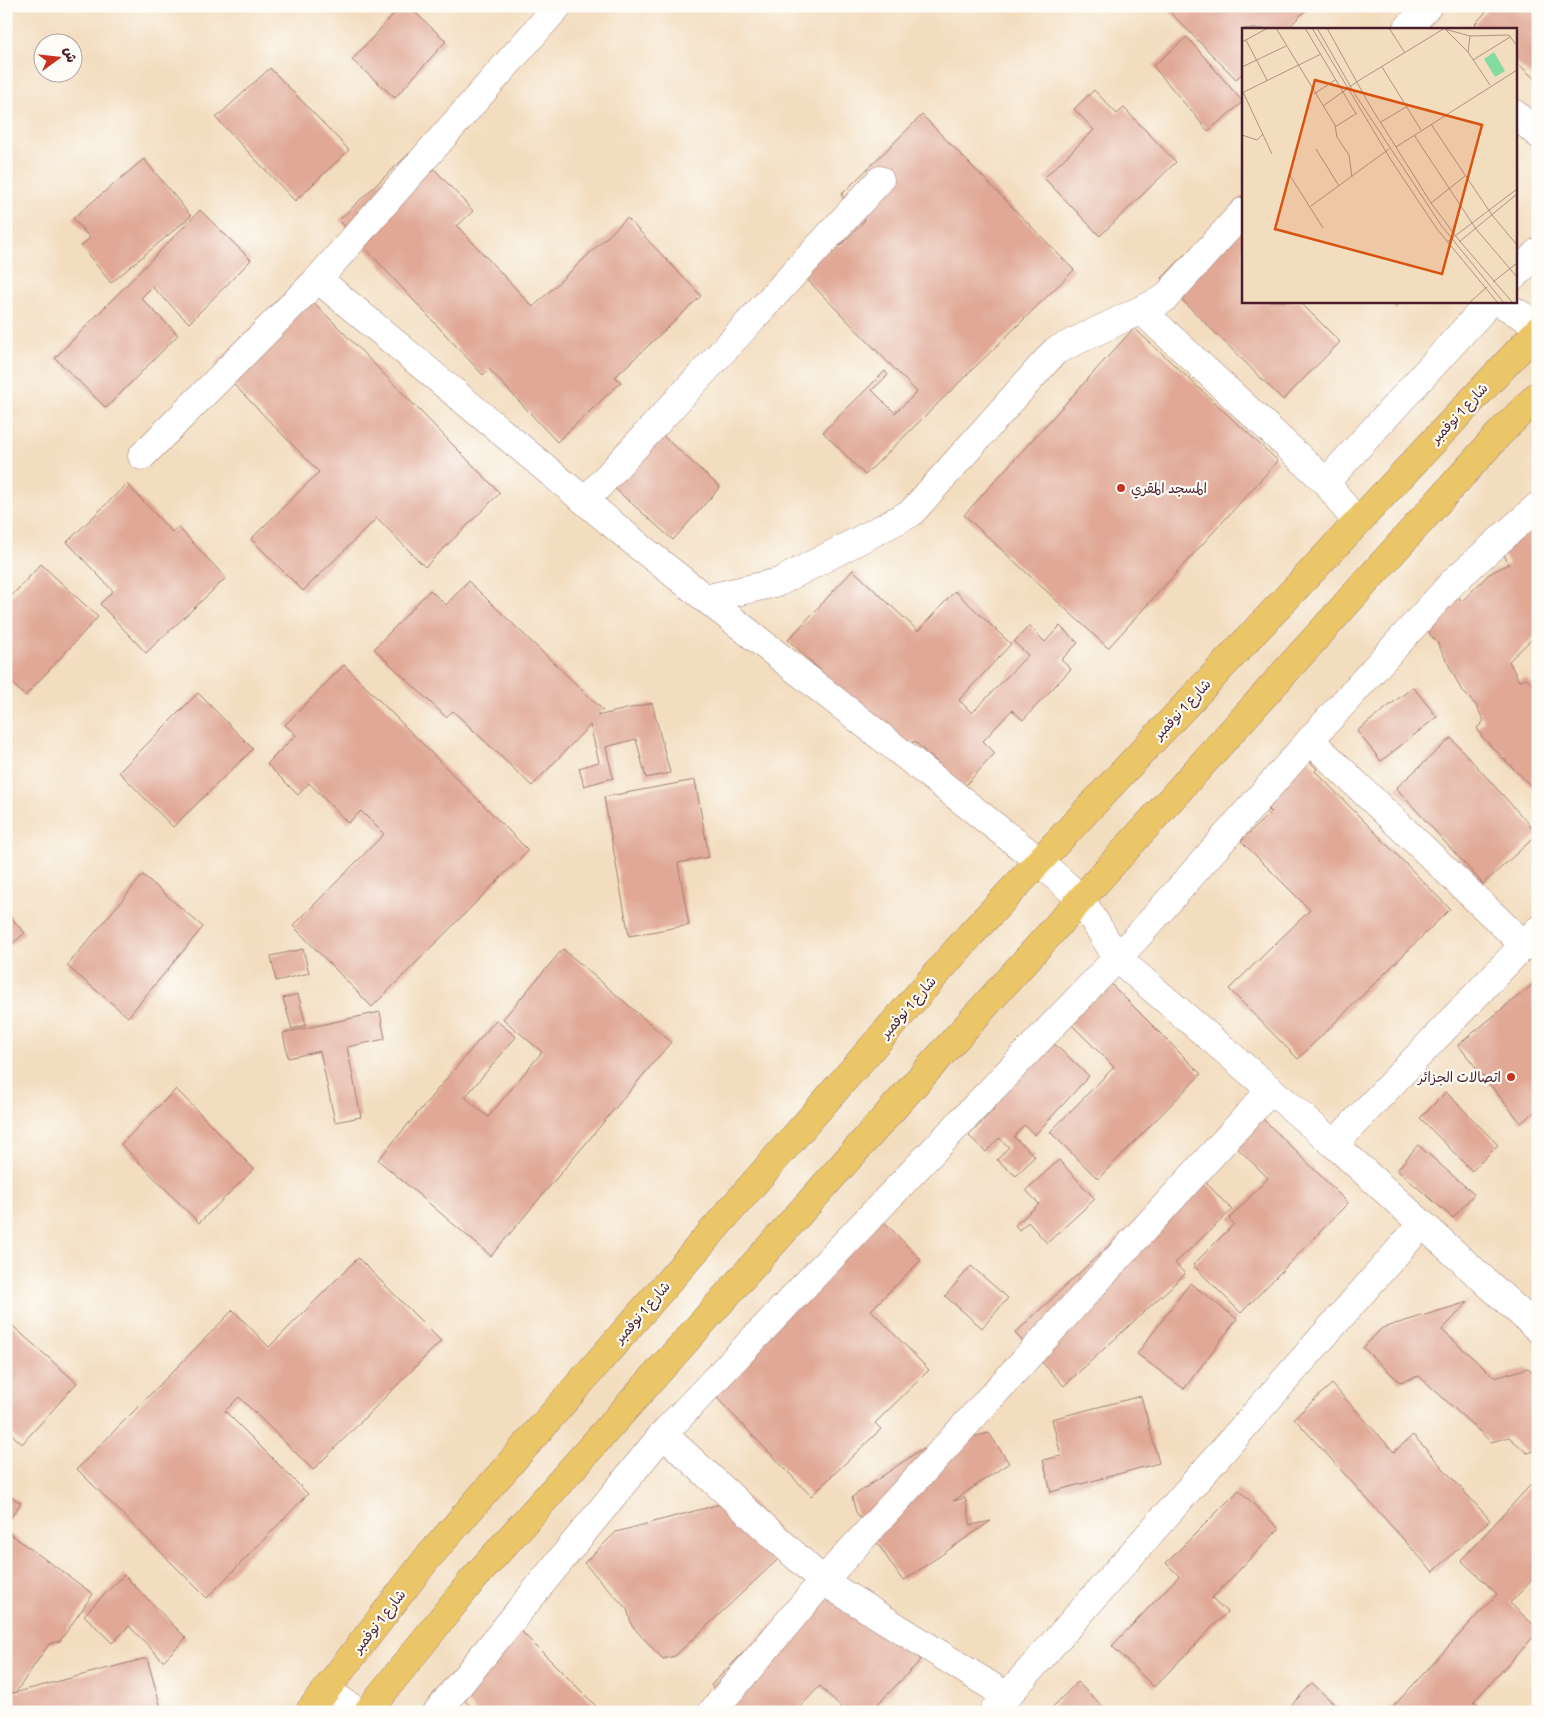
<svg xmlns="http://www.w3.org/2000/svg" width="1544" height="1718" viewBox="0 0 1544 1718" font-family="'Patrick Hand','Playpen Sans Arabic',sans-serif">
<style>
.building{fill:#e0a895}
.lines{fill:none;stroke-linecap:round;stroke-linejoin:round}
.minor-casing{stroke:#9e7e75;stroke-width:29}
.tertiary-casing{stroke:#9e7e75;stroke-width:29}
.primary-casing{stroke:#9e7e75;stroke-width:29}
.minor{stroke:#fff;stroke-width:28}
.tertiary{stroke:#fff;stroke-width:28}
.primary{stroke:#ebc669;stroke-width:28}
.poi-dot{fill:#c8321e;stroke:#fdfcf7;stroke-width:2}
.labels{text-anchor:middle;stroke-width:4.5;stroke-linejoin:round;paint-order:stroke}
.street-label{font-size:14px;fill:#4a1f2b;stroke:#fdfcf7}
.poi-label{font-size:14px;fill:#4a1f2b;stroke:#fdfcf7;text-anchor:start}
.inset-road{fill:none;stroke:#af9184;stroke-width:1}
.view{fill:#d8530f;fill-opacity:0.15;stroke:#d8530f;stroke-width:2.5}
.inset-edge{fill:none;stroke:#4a1f2b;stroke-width:2.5}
</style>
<rect width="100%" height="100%" fill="#fdfcf7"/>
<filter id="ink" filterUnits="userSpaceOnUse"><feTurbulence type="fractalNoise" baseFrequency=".02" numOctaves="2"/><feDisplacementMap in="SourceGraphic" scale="10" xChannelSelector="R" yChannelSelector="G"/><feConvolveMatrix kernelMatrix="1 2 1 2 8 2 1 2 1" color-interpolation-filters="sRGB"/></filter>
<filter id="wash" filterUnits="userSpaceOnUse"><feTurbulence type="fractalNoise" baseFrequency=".0096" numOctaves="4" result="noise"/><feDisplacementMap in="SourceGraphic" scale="20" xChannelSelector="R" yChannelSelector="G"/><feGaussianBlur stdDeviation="1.12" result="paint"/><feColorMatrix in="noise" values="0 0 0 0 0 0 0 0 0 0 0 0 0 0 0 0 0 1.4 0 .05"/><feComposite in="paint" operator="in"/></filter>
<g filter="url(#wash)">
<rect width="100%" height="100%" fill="#f3ddbf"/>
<g id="blocks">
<g class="building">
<polygon points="401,6 408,6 446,41 395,98 352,60"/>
<polygon points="1164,6 1310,6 1287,29 1243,29 1243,73 1236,79"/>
<polygon points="1491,6 1538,6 1538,82 1515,61 1515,29 1480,29 1475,24"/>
<polygon points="1187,37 1243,102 1208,131 1153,66"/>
<polygon points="270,68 349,150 295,201 216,118"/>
<polygon points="1094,90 1117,114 1124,108 1176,162 1100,236 1044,178 1094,130 1074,109"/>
<polygon points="922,115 1074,270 865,475 823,432 885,371 888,375 872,390 895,413 917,392 792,264 825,231 840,246 865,220 841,195"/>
<polygon points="415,148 473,211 457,226 533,307 627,218 701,296 615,377 621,382 557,442 489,369 483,375 339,220"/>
<polygon points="144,159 191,216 111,283 81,246 90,238 73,218"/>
<polygon points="1243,195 1243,301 1299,301 1340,342 1283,400 1161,279"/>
<polygon points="200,210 251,260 189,323 152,287 141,298 178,335 106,408 55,358"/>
<polygon points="296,284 500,493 425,567 377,518 303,591 251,539 319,472 214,364"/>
<polygon points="1391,301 1402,301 1395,307"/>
<polygon points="1134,328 1278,461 1108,648 964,515"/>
<polygon points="643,418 720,487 673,540 596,472"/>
<polygon points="127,484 172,532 178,527 226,578 146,653 100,604 113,591 67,542"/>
<polygon points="1538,495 1538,633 1509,661 1519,681 1526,678 1538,690 1538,793 1482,737 1477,728 1484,721 1476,705 1462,691 1437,642 1431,636 1420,615 1454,592 1462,601 1489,574 1509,564 1495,538"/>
<polygon points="41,564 98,617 25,696 6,678 6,602"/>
<polygon points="853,570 918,631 955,591 1011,644 959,700 972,713 1028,655 1014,642 1029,626 1045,642 1060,626 1078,643 1061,660 1071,669 1023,720 1012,710 983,741 995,753 964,787 914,741 905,750 788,640"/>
<polygon points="468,581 603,710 597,716 652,703 670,773 646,778 636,739 606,747 613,778 584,786 579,768 599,762 590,725 532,786 453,711 446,717 374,649 430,590 446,605"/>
<polygon points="344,665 528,850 372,1007 293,926 384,834 361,811 348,823 309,783 298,795 267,764 296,735 285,725"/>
<polygon points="1413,687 1437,717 1381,761 1357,731"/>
<polygon points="198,693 253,749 173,827 119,772"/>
<polygon points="1451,738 1538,834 1483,884 1396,788"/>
<polygon points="1296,748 1317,769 1315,771 1450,909 1298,1059 1229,989 1310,910 1241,841 1271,812 1251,792"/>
<polygon points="695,780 709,857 678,863 689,925 629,936 604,797"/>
<polygon points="143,875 203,927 128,1017 67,966"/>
<polygon points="6,912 25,933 6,949"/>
<polygon points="303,949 309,973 276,981 271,956"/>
<polygon points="563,949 671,1042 491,1256 378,1160 496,1020 516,1037 465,1097 488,1117 542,1052 503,1019"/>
<polygon points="1100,973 1201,1074 1098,1179 1050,1132 1114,1067 1060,1013"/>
<polygon points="1538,980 1538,1109 1521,1123 1458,1045"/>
<polygon points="298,994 306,1025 292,1029 283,998"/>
<polygon points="380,1012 385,1039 347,1047 361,1117 335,1122 320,1051 288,1058 283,1033"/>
<polygon points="1038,1029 1089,1076 1035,1135 1024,1125 1014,1137 1035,1156 1016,1176 997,1160 1009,1147 999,1138 986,1152 969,1136 994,1109 978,1094"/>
<polygon points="176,1089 254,1169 199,1223 121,1144"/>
<polygon points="1446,1092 1498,1145 1472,1171 1420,1118"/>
<polygon points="1245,1101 1348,1203 1241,1313 1193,1265 1234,1224 1229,1219 1268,1178 1218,1129"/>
<polygon points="1418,1145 1474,1194 1453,1218 1397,1170"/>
<polygon points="1059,1160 1095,1199 1047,1243 1028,1222 1019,1230 1015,1225 1039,1204 1026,1190"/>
<polygon points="1192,1168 1232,1210 1175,1263 1185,1274 1064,1386 1015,1333"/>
<polygon points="871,1208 921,1260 871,1310 929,1370 875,1423 881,1429 811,1496 712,1393"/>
<polygon points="358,1258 441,1341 313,1470 239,1397 225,1411 308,1494 207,1598 77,1469 233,1310 269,1347"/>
<polygon points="971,1266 1008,1298 982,1328 945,1296"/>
<polygon points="1190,1283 1237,1319 1184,1389 1137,1354"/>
<polygon points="1468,1302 1442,1330 1495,1378 1528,1368 1538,1376 1537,1427 1538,1450 1527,1453 1509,1437 1491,1442 1419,1376 1400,1382 1363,1348 1382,1328"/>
<polygon points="6,1320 77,1383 22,1444 6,1429"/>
<polygon points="1332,1384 1394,1452 1413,1435 1490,1520 1433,1572 1294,1418"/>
<polygon points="1141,1396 1159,1463 1051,1492 1043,1460 1061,1456 1052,1419"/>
<polygon points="989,1433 1009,1463 953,1501 965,1498 971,1525 991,1521 903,1581 856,1512 852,1497 920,1450"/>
<polygon points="1538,1477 1538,1574 1510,1603 1538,1629 1538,1632 1474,1701 1486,1712 1388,1712 1497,1594 1461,1560"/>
<polygon points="1239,1490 1279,1529 1212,1598 1227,1612 1154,1687 1112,1646 1179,1576 1166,1563"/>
<polygon points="6,1493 21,1503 6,1524"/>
<polygon points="747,1497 792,1546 675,1656 663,1659 632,1626 627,1609 584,1563 616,1532"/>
<polygon points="6,1531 93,1594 60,1641 49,1644 16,1692 6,1694"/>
<polygon points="829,1567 921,1660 870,1712 845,1712 820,1686 795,1712 693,1712 715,1690 711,1685"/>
<polygon points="124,1575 186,1638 163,1661 129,1626 112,1643 84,1615"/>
<polygon points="520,1630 602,1712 476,1712 458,1693"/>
<polygon points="147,1658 162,1712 6,1712 6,1695"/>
<polygon points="1077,1682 1109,1712 1048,1712"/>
<polygon points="1312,1683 1343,1712 1285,1712"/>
</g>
</g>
</g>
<g filter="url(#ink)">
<use href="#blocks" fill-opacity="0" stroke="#9e7e75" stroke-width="1"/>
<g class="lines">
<g class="minor-casing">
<g id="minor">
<polyline points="1407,29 1428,6"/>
<polyline points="1515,114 1538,134"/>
<polyline points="1515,275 1538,252"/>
<polyline points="318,279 640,547 1039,861 1081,899 1117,958 1334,1144 1538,1329"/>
<polyline points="1497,301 1538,325"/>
<polyline points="1141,310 1326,482 1357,523"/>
<polyline points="142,456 318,279 558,6"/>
<polyline points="1326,482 1491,301"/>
<polyline points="585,501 880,180"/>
<polyline points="705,599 779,582 911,513 1055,351 1164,299 1243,212"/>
<polyline points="1310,740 1524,945"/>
<polyline points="1334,1144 1538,930"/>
<polyline points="663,1434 823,1581 1007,1696"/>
<polyline points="437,1712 663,1434 1138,936 1310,740 1455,580 1538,506"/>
<polyline points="712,1712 823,1581 1271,1090"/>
<polyline points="993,1712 1422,1224"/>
</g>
</g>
<g class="tertiary-casing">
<polyline id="tertiary" points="326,1690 358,1712"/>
</g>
<g class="primary-casing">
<g id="primary">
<polyline points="309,1712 425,1561 971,934 1538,330"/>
<polyline points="367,1712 471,1582 930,1067 1499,434 1538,395"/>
</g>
</g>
<use href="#minor" class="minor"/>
<use href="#tertiary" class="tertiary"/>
<use href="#primary" class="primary"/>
</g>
</g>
<g class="poi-dot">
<circle cx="1121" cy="488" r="5"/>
<circle cx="1511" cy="1077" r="5"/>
</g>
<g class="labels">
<g class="street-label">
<text transform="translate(1459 413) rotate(-47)" y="5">شارع 1 نوفمبر</text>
<text transform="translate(1182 709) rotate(-47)" y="5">شارع 1 نوفمبر</text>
<text transform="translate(908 1007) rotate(-49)" y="5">شارع 1 نوفمبر</text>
<text transform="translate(642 1312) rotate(-49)" y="5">شارع 1 نوفمبر</text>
<text transform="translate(379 1621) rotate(-52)" y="5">شارع 1 نوفمبر</text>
</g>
<g class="poi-label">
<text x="1131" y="493">المسجد المقري</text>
<text x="1501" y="1082" text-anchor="end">اتصالات الجزائر</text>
</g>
</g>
<g transform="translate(1242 28)">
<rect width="275" height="275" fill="#f3ddbf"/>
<path d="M252,24L263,43L253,49L242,31Z" fill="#84db9f"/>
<path class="inset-road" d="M34,0L93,97L95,109L107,127L110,149M63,0L114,86M70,0L149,132L195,201L256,275M75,0L114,68L199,197L262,275M85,0L127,76L189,175L216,211L271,275M147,0L163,25M203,1L228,8L267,7L275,18M204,2L226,24M228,8L226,24L248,57M4,12L25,52M0,14L26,0M231,32L268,9M0,39L44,18M140,39L179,102M1,64L30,126M0,65L79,26M72,66L93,52M81,78L116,53L203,0M139,94L164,79M189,96L250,187L275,217M93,99L115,85M0,107L15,112L21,106M172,107L234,201L275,249M154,119L275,42M74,121L97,158M47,146L81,200M189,175L223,148M69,178L147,121M205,214L275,161M217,214L275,166M251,254L275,235M227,275L245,259"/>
<path class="view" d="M73,52L240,97L200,246L33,201Z"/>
<rect width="275" height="275" class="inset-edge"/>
</g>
<rect width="1544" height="1718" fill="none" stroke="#fdfcf7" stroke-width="25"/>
<g transform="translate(58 58) rotate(75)"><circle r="24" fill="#fdfcf7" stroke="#b5a4a5"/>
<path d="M0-4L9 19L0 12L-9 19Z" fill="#c8321e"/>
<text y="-8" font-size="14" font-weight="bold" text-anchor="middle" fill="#4a1f2b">ش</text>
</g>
</svg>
